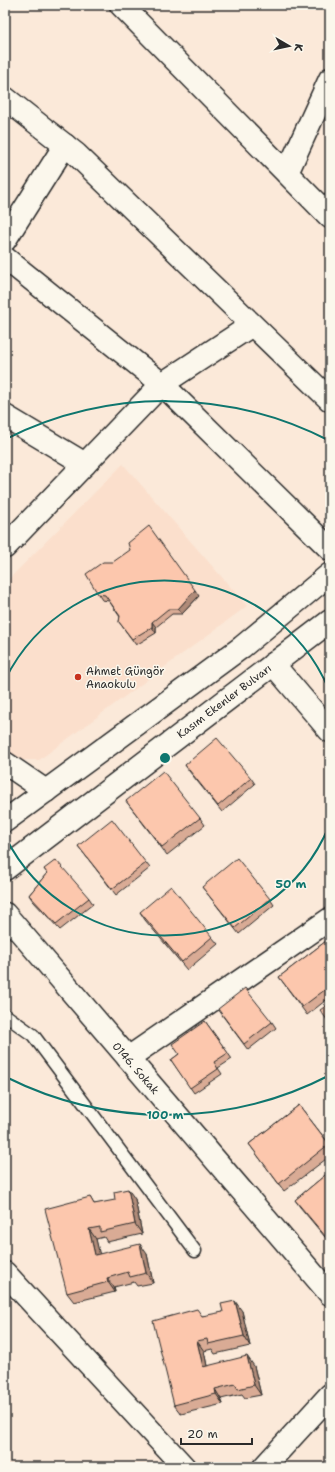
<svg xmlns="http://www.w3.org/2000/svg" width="335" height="1472" viewBox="0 0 335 1472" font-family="'Shantell Sans',sans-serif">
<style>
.built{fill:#fbdfcc}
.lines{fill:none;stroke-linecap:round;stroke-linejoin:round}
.lane-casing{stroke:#2b2b2b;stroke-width:15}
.street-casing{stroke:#2b2b2b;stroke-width:25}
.secondary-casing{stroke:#2b2b2b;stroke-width:25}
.lane{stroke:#fbf7ec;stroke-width:12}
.street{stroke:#fbf7ec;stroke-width:22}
.secondary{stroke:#fbf7ec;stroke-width:22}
.wall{fill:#d9ab95;stroke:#2b2b2b}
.shaded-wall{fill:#b08b79;stroke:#2b2b2b}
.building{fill:#fcc7ad;stroke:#2b2b2b}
.ring{fill:none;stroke:#0f766e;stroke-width:2}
.poi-dot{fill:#c8321e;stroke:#fbf7ec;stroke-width:1.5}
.labels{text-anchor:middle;stroke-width:3;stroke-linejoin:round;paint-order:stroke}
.poi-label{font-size:11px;fill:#2b2b2b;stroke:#fbf7ec;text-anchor:start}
.street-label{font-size:11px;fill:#2b2b2b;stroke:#fbf7ec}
.centre{fill:#0f766e;stroke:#fbf7ec;stroke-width:2}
.ring-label{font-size:12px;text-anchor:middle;font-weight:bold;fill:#0f766e;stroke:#fbf7ec;stroke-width:3;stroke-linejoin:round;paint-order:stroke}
</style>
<rect width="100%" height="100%" fill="#fbe9d9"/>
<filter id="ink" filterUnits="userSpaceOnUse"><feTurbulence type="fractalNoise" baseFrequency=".025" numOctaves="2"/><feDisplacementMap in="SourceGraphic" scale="8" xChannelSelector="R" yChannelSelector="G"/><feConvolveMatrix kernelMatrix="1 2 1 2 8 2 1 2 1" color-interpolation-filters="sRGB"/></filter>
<g filter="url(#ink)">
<polygon class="built" points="123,464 247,606 39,760 18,760 5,749 5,583"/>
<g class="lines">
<g class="lane-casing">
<polyline id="lane" points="5,1015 33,1035 195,1251"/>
</g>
<g class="street-casing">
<g id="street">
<polyline points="121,5 330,217"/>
<polyline points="5,98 76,154 330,400"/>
<polyline points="287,173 330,79"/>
<polyline points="5,240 65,145"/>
<polyline points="5,258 162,384 330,549"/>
<polyline points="5,416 85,464"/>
<polyline points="5,547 162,384 252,325"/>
<polyline points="273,664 330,731"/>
<polyline points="5,763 46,791"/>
<polyline points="5,914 330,1294"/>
<polyline points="128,1058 330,919"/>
<polyline points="5,1273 184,1467"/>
<polyline points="264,1467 330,1395"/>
</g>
</g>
<g class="secondary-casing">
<g id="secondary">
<polyline points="5,821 242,647 330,574"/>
<polyline points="5,869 330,621"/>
</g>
</g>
<use href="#lane" class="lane"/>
<use href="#street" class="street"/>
<use href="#secondary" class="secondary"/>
</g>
<g class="wall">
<polygon points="98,594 199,596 182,614 172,614 156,627 156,633 136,645 119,622 120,617 109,601 102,600"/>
<polygon points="185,765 251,778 255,784 222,812 189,771"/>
<polygon points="126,801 200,818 205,825 167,855"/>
<polygon points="78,846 146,863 150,868 116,895"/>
<polygon points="44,869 89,898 93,904 60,930 33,901 29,895 47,873"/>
<polygon points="202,887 270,899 274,905 239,934"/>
<polygon points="140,912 212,937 218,944 187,970 145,920"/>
<polygon points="330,938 330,997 307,1015 279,977"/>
<polygon points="222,1015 272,1022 276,1028 248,1050"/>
<polygon points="205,1021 232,1059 218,1068 222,1074 194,1093 171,1060 179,1054"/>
<polygon points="299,1105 330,1145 330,1156 284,1191 249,1144"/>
<polygon points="330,1171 330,1243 300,1207 295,1200"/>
<polygon points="90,1197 94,1204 135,1199 142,1234 107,1242 104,1237 96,1239 99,1254 147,1254 153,1283 137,1286 134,1282 114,1287 115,1292 74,1302 67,1293"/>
<polygon points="242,1311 250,1346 215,1354 212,1349 204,1351 207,1366 254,1366 261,1395 245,1398 242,1394 221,1399 223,1404 181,1414 174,1405 202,1316"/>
</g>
<g class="shaded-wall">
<polygon points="195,590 199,596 182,614 178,609"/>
<polygon points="152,622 156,627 156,633 152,627"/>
<polygon points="128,1189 135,1199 142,1234 135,1224"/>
<polygon points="89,1229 96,1239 102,1264 95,1255"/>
<polygon points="140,1244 147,1254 153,1283 146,1273"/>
<polygon points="107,1278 114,1287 115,1292 108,1282"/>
<polygon points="235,1301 242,1311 250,1346 244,1336"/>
<polygon points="197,1341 204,1351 209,1376 203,1367"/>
<polygon points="247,1356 254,1366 261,1395 254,1385"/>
<polygon points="215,1389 221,1399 223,1404 216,1394"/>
</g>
<g class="building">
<polygon points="149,526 195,590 178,609 168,609 152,622 152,627 132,639 119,622 120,616 105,595 98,594 86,574 103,562 113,562 130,550 128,543"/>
<polygon points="217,738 251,778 218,806 185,765"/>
<polygon points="163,771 200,818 162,847 126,801"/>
<polygon points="112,819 146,863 112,889 78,846"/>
<polygon points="237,858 270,899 235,928 202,887"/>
<polygon points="56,860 89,898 56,924 29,895 47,873 44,869"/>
<polygon points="171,886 212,937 182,962 140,912"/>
<polygon points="330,938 330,986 302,1007 279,977"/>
<polygon points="245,988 272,1022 244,1044 218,1009"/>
<polygon points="330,1003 330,1024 320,1010"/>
<polygon points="205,1021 228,1053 214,1062 218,1069 190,1088 171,1060 179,1054 172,1044"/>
<polygon points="299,1105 329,1144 279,1184 249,1144"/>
<polygon points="330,1171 330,1233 326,1237 295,1200"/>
<polygon points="128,1189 135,1224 100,1232 100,1227 89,1229 95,1255 140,1244 146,1273 130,1277 128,1272 107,1278 108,1282 67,1293 45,1209 90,1197 94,1204 115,1200 114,1192"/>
<polygon points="235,1301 244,1336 208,1344 207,1339 197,1341 203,1367 247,1356 254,1385 238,1389 235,1384 215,1389 216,1394 174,1405 153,1321 197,1309 202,1316 223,1312 221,1304"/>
</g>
</g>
<g class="ring">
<path d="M329 826A178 178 0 0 1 5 836M5 680A178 178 0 0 1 329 690"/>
<path d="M330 1075A357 357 0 0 1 6 1077M6 439A357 357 0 0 1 330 441"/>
</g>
<circle class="poi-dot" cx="78" cy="677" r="4"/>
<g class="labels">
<g class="poi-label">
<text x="86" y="675">Ahmet Güngör<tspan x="86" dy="13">Anaokulu</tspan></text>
</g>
<g class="street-label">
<text transform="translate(224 701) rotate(-37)" y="4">Kasım Ekenler Bulvarı</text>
<text transform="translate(136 1068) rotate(49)" y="4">0146. Sokak</text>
</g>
</g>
<circle cx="165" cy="758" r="6" class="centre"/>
<g class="ring-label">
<text x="291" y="888">50 m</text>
<text x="165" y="1119">100 m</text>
</g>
<rect width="335" height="1472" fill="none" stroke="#fbf7ec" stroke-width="20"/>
<rect x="10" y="10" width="315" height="1452" fill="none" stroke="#2b2b2b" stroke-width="1.5" filter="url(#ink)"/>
<g transform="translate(289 46) rotate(99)" stroke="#fbf7ec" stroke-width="3" paint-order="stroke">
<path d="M0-3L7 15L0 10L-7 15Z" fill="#2b2b2b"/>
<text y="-6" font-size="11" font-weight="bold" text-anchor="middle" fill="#2b2b2b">K</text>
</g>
<path d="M181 1438v6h71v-6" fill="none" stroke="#2b2b2b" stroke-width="2"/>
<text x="187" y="1438" font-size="12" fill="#2b2b2b" stroke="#fbf7ec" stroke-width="3" paint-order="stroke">20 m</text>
</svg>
